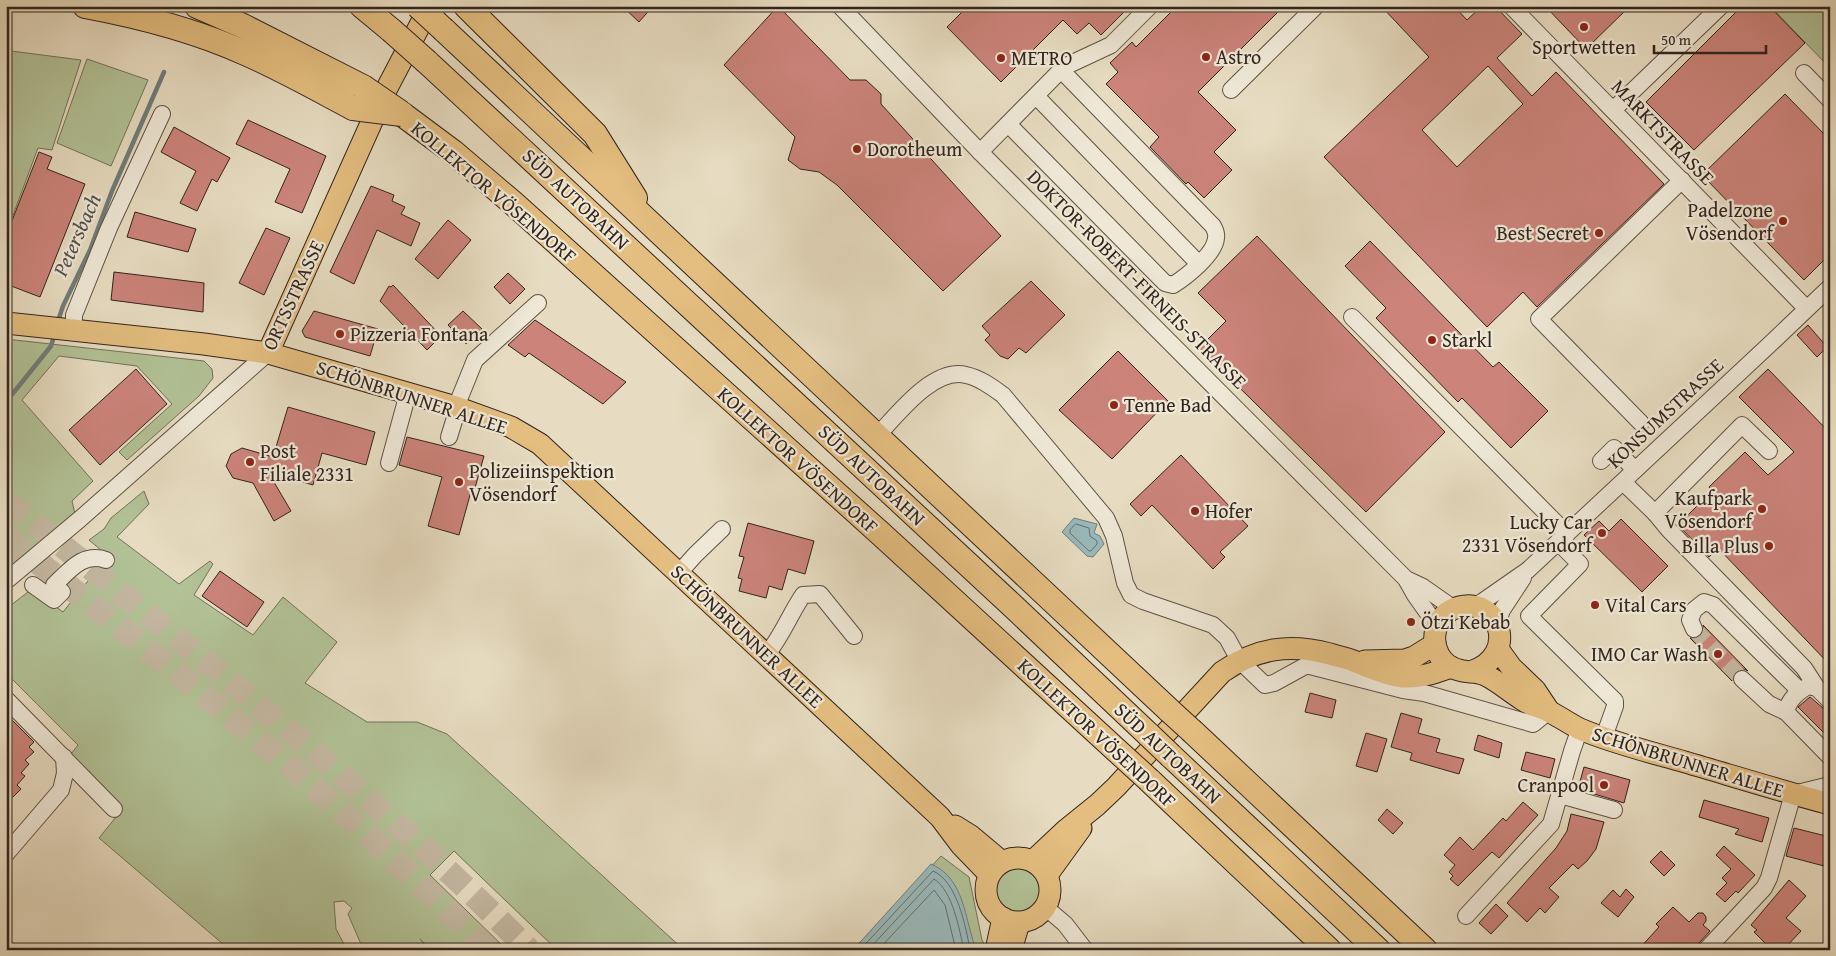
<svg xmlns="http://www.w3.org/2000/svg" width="1836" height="956" viewBox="0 0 1836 956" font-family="'Gentium Book Plus',serif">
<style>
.green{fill:#b2c196;stroke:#727259}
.water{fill:#9ab9bb;stroke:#707d7b}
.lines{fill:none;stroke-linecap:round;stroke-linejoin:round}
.shore{stroke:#666e6c;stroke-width:1}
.stream{stroke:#707d7b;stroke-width:4.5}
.building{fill:#cb837a;stroke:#32241c;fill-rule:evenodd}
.minor-tunnel{stroke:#c3b7a0;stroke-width:16;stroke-dasharray:16 8;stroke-linecap:butt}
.highway-tunnel{stroke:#c3b7a0;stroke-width:24;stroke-dasharray:24 12;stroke-linecap:butt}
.minor-casing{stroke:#5f5245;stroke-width:18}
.major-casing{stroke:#32241c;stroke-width:23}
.highway-casing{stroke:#32241c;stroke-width:26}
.minor{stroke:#efe8d7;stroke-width:16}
.major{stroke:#e4be80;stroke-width:21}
.highway{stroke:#e4be80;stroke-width:24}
.highway-bridge-casing{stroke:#32241c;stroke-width:26;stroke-linecap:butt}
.highway-bridge{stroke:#e4be80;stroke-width:24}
.poi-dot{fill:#8f2418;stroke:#efe8d7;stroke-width:2}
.labels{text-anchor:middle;stroke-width:4.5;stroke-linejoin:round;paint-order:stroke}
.poi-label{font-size:20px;fill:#32241c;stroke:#efe8d7;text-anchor:start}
.street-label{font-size:20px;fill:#32241c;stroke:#efe8d7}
.water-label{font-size:21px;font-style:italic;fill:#51514c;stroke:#efe8d7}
</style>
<rect width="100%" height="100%" fill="#e7dcc1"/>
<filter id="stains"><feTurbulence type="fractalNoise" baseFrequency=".004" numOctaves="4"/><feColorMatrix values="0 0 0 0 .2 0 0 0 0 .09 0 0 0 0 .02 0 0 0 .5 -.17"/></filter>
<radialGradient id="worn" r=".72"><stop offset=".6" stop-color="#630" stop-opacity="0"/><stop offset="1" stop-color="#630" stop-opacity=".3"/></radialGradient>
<g class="green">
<polygon points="1770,6 1830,6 1830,68"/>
<polygon points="11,51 81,60 52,150 38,148 6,234 6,63"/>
<polygon points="87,59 148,80 111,166 57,143"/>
<polygon points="6,339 204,361 212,369 213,378 199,396 127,460 119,452 172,404 137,366 59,356 22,400 93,481 72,501 75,514 6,571"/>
<polygon points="144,491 149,504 117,537 179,584 210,561 213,564 194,595 253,635 283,597 337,642 305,683 367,722 417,722 447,734 684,950 557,950 454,851 430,875 507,950 431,950 420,939 425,945 404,950 368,950 360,942 348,914 352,908 344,901 334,902 336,929 347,950 230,950 99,838 116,817 112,802 71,754 78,745 6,673 6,609 32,589 63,612 108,556 89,540 104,529 111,518"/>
<polygon points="941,856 969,877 982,940 987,950 853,950"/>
<circle cx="1019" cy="889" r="24"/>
</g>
<g class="water">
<polygon points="1074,518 1097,524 1094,533 1100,536 1104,544 1093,557 1087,556 1062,532"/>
<path d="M931,864C957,875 963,902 969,926C971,934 974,942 975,950H853Z"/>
</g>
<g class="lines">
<g class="shore">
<polygon points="1076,524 1089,528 1090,536 1097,541 1097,544 1091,551 1089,551 1070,533 1070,530"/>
<path d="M860,950L933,871C957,881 966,927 970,950"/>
<path d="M868,950L934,879C953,891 959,929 964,950"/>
<polyline points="878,950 934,890 945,905 956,950"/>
</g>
<g class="stream">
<polyline points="57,324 63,306 90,250 112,191 164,72"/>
<polyline points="6,402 51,346 55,333"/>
</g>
</g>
<g class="building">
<polygon points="622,6 653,6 639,22"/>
<polygon points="778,6 850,80 866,80 881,94 881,104 1001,236 943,291 837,185 819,172 800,169 788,160 795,137 724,65"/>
<polygon points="968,6 1130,6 1101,35 1089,23 1077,34 1063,20 1001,82 947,27"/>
<polygon points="1177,6 1284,6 1198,92 1236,130 1214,152 1232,170 1204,198 1188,182 1186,184 1150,147 1159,137 1106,84 1118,72 1110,63 1132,42 1136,47"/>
<path d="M1381,6H1454L1467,20L1482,6H1495L1522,34L1497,58L1532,96L1556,72L1664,184L1537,307L1523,292L1487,327L1324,157L1429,57ZM1488,66L1523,104L1457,167L1422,130Z"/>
<polygon points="1545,6 1630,6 1586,49"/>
<polygon points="1742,6 1769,6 1805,43 1694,150 1646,102"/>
<polygon points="1785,94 1830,140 1830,254 1804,280 1702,175"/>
<polygon points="248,120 326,156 302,213 275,202 290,169 236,144"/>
<polygon points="174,127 230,158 217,182 212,179 197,211 180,203 196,171 161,152"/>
<polygon points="39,152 52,157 47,169 85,184 40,297 6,284 6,236"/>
<polygon points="371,186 394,195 392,201 405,207 401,214 420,223 411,246 377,230 354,284 330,272"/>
<polygon points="135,212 196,229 188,252 127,237"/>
<polygon points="448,220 471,240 438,279 415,259"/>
<polygon points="266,228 290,238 264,295 239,283"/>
<polygon points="1257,236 1445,432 1366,512 1199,348 1226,321 1198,293"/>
<polygon points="1370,241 1493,367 1499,362 1548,411 1511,448 1462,398 1458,402 1376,318 1386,308 1345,266"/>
<polygon points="114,272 204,283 203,312 111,300"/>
<polygon points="508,273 525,289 510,304 494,287"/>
<polygon points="1031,281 1065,315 1026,353 1019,348 1008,359 1000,356 985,340 990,335 982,326"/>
<polygon points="393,285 441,336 427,350 380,301 389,286 391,287"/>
<polygon points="314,311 378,329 370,356 305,337 302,331"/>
<polygon points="463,311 482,329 466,344 448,325"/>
<polygon points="535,320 626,382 603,404 529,353 525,357 508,345"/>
<polygon points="1808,325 1827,347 1817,357 1797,335"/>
<polygon points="1118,351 1168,401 1112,459 1059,410"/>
<polygon points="136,369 167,404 100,465 69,430"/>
<polygon points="1768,369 1830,433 1830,665 1718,548 1709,557 1678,525 1712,491 1709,487 1745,452 1768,475 1794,452 1739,397"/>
<polygon points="288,407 375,432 366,465 322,453 313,485 268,472 291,511 274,521 253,483 233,478 226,466 231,454 242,448 273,457"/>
<polygon points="407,437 484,456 475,488 472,488 459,535 428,526 442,477 399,465"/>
<polygon points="1181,455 1248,526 1220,552 1225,557 1213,569 1152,505 1141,516 1130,504"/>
<polygon points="1621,519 1668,566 1642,592 1584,535 1599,521 1609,531"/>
<polygon points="748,523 814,541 805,574 788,569 782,590 769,586 766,598 739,591 742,579 738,578 744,557 739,556"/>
<polygon points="220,571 264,602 247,627 202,596"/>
<polygon points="1703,625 1748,671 1744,669 1739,670 1734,673 1732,681 1690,638 1698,638 1702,635 1704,631"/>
<polygon points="1310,693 1336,700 1332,718 1305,712"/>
<polygon points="1810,697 1823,708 1830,711 1830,739 1798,707"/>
<polygon points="1401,713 1422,719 1418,733 1440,739 1436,752 1464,759 1459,774 1410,760 1412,753 1391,747"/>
<polygon points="6,714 34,742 29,747 34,752 25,760 29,764 21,773 25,776 17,785 21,789 6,804"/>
<polygon points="1366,733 1387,739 1377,772 1356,766"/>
<polygon points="1478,735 1502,743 1499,758 1474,750"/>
<polygon points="1526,752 1555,759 1550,778 1521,770"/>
<polygon points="1584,767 1630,780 1624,803 1578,789"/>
<polygon points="1704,800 1769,818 1762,842 1735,834 1739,829 1699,817"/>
<polygon points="1523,802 1538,815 1499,858 1492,852 1458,886 1450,879 1453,876 1449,872 1455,865 1444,855 1460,837 1473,850 1503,818 1506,821"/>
<polygon points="1387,809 1403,823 1393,834 1378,820"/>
<polygon points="1571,814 1604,822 1596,849 1587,861 1578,869 1573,864 1549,888 1559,897 1545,913 1540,908 1527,922 1507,903 1556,848 1567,831"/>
<polygon points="1794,828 1830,837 1824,866 1786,856"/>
<polygon points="1724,846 1755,875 1738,893 1736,891 1725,902 1716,894 1727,883 1722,878 1731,869 1716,855"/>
<polygon points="1661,851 1675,865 1664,876 1650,862"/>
<polygon points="1789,880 1806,896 1786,918 1801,931 1783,950 1772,950 1754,932 1757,930 1751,925"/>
<polygon points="1626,889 1634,897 1618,917 1601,903 1613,890 1620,897"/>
<polygon points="1496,904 1508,916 1491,934 1479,923"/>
<polygon points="1673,907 1689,922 1698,913 1703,913 1706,917 1706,921 1703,925 1710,931 1699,943 1696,949 1638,950 1659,927 1656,924"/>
</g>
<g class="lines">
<polyline class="minor-tunnel" points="1694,629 1742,679"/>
<g class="highway-tunnel">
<path d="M6,501C186,644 367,786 529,950"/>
<path d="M6,537C111,620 217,702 317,790C376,842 433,895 489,950"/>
</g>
<g class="minor-casing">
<g id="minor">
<polyline points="840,6 980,152 1406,579 1415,595 1437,626"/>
<polyline points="1511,6 1806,308"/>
<polyline points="1804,73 1830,100"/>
<polyline points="1231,90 1316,6"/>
<polyline points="1036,96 1199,264"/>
<polyline points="1613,110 1721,6"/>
<path d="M1008,124L1165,283L1173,285C1186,277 1215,254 1216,238C1217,233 1215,230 1213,226L1061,70"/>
<polyline points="980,152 1064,67 1111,45 1150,6"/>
<polyline points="1352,317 1567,534"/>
<polyline points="74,329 74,315 109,228 162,114"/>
<polyline points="456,407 475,360 538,303"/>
<polyline points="1641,423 1539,319 1682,180"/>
<path d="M877,436C897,415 933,367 966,375C980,378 992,387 1003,395L1106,518L1114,536L1125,583L1131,595L1143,601L1213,625L1227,638L1239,660L1265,685L1274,683L1305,666H1310L1403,690L1424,693L1533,724L1549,711"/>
<polyline points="449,437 458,408"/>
<polyline points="1601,461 1614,448 1635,470"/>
<polyline points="389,463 408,393"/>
<polyline points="1623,482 1655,513 1669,530 1804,668 1817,688"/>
<polyline points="1655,513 1742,425 1769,451"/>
<polyline points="1558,542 1580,564 1529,616 1615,701 1615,706 1604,737"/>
<polyline points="679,573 695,555 722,529"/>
<polyline points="1406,579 1423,587 1453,608"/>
<polyline points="6,581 80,519 268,353"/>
<path d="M33,585L54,600L62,592L54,585C70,570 83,552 106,560"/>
<polyline points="1474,606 1482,602 1528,570 1768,346 1830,287"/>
<polyline points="1497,624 1502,610 1523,578"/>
<polyline points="1694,629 1690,620 1694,610 1704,602 1713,605 1800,691"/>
<path d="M767,654C782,636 790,614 803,595L820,594L854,636"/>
<polyline points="1742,679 1769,704 1786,712"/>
<polyline points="6,699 114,809"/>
<path d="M1830,701L1817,688L1808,686C1797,693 1789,699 1786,712L1830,757"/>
<polyline points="1560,795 1614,810"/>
<polyline points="6,854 61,790 65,773 64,757"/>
<polyline points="1045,907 1065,924 1085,950"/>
<polyline points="1466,916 1551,824 1572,751 1580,728"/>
<polyline points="1706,950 1764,888 1769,878 1793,794 1830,785"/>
</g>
</g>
<g class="major-casing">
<g id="major">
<polyline points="6,323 204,344 268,353 456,407 511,427 540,444 940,817 961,845 989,874"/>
<polyline points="268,353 386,90 430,6"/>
<polyline points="1498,649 1511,667 1535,690 1549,711"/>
<polyline points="1365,661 1405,660 1414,657 1435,644"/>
<path d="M1473,671C1518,655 1501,597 1459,607C1448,609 1439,619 1436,629C1431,647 1441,666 1459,670C1468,673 1476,671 1485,675C1498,681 1510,692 1523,700C1531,706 1542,707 1550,712C1560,717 1570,724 1580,729C1613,743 1650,752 1685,762C1733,776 1781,791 1830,804"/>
<polyline points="955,826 971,836 1002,862"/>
<circle cx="1018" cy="890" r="32"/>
<path d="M1033,861L1066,830L1097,805L1116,787L1222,672C1257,648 1289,643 1330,654C1339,657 1348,658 1356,662C1372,668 1386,675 1403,677C1420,678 1435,673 1451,667"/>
<polyline points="1047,875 1081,828"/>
<polyline points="996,950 1003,918"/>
<polyline points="1011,950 1019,923"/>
</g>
</g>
<g class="highway-casing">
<g id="highway">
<path d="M85,6C139,16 194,30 245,53C282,69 317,89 353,108"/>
<polyline points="197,6 243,26 363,87"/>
<polyline points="362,6 391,30"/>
<polyline points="466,6 595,134 635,198"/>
<polyline points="444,30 1170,711"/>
<polyline points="427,62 1016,609 1149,735"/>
<polyline points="402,114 453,152 513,203 881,534 1126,759"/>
<polyline points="1193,732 1425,950"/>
<polyline points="1171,756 1378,950"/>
<polyline points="1149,780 1329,950"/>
</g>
</g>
<use href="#minor" class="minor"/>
<use href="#major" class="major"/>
<use href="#highway" class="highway"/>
<g class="highway-bridge-casing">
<g id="highway-bridge">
<polyline points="418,6 444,30"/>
<polyline points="391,30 427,62"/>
<polyline points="363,87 401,113"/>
<polyline points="353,108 402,114"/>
<polyline points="1170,711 1193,732"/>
<polyline points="1149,735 1171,756"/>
<polyline points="1126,759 1149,780"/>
</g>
</g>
<use href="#highway-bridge" class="highway-bridge"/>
</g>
<g class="poi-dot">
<circle cx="1584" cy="27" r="5"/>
<circle cx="1206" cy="57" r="5"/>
<circle cx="1001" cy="58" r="5"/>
<circle cx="857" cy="149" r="5"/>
<circle cx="1783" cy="221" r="5"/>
<circle cx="1599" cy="233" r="5"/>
<circle cx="340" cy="334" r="5"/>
<circle cx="1432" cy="340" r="5"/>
<circle cx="1114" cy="405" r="5"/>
<circle cx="250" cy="462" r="5"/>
<circle cx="459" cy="482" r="5"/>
<circle cx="1762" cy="509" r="5"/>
<circle cx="1195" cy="511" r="5"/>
<circle cx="1602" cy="533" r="5"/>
<circle cx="1769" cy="546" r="5"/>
<circle cx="1595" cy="605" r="5"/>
<circle cx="1411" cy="622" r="5"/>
<circle cx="1718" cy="654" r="5"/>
<circle cx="1604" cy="785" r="5"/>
</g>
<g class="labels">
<g class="poi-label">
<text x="1584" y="54" text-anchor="middle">Sportwetten</text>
<text x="1216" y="64">Astro</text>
<text x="1011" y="65">METRO</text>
<text x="867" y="156">Dorotheum</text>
<text x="1773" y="217" text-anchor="end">Padelzone<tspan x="1773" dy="23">Vösendorf</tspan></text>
<text x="1589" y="240" text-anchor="end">Best Secret</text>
<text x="350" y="341">Pizzeria Fontana</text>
<text x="1442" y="347">Starkl</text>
<text x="1124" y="412">Tenne Bad</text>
<text x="260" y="458">Post<tspan x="260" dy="23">Filiale 2331</tspan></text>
<text x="469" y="478">Polizeiinspektion<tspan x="469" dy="23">Vösendorf</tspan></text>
<text x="1752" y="505" text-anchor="end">Kaufpark<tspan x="1752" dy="23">Vösendorf</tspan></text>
<text x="1205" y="518">Hofer</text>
<text x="1592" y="529" text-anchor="end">Lucky Car<tspan x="1592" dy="23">2331 Vösendorf</tspan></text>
<text x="1759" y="553" text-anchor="end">Billa Plus</text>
<text x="1605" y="612">Vital Cars</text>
<text x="1421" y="629">Ötzi Kebab</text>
<text x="1708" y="661" text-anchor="end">IMO Car Wash</text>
<text x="1594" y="792" text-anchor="end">Cranpool</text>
</g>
<g class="street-label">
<text transform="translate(1663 132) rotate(46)" y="7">MARKTSTRASSE</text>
<text transform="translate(494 192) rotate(40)" y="7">KOLLEKTOR VÖSENDORF</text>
<text transform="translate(576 199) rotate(43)" y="7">SÜD AUTOBAHN</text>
<text transform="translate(1137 279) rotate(45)" y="7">DOKTOR-ROBERT-FIRNEIS-STRASSE</text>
<text transform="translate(293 295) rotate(-65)" y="7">ORTSSTRASSE</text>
<text transform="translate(412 397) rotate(18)" y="7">SCHÖNBRUNNER ALLEE</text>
<text transform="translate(1665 413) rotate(-43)" y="7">KONSUMSTRASSE</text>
<text transform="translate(798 460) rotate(42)" y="7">KOLLEKTOR VÖSENDORF</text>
<text transform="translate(872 475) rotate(43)" y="7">SÜD AUTOBAHN</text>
<text transform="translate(747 636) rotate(43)" y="7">SCHÖNBRUNNER ALLEE</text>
<text transform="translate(1097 733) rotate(43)" y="7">KOLLEKTOR VÖSENDORF</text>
<text transform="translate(1168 753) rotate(43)" y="7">SÜD AUTOBAHN</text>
<text transform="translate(1688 762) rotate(17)" y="7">SCHÖNBRUNNER ALLEE</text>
</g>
<g class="water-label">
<text transform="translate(77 235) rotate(-66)" y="7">Petersbach</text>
</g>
</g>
<rect width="1836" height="956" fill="none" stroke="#e7dcc1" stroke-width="25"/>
<rect x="8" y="8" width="1821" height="941" fill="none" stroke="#32241c" stroke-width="2.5"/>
<rect x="12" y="12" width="1811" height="931" fill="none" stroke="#32241c"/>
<path d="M1654 45v8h112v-8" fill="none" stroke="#32241c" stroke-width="2.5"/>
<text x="1661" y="45" font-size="15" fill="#32241c" stroke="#efe8d7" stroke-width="4" paint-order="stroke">50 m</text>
<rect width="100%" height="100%" filter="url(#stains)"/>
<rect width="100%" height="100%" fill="url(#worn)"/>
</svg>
